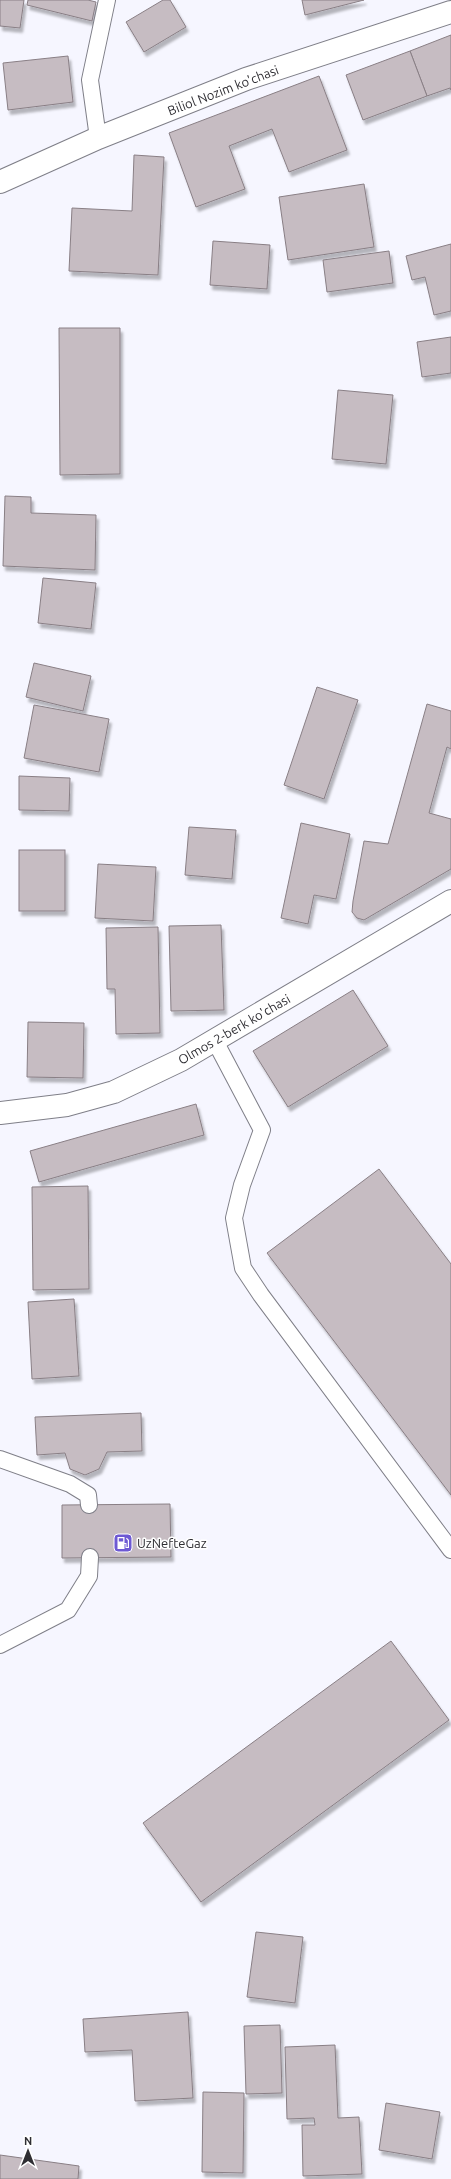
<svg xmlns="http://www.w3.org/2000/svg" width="451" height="2179" viewBox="0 0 451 2179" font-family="Ubuntu,sans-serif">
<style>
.building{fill:#c6bcc2;stroke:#897f85;filter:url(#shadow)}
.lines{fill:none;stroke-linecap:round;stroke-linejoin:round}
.lane-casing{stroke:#7f7f88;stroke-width:18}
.street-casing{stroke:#7f7f88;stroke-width:24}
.secondary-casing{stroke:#7f7f88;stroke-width:24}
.lane{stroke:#fff;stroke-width:16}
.street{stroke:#fff;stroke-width:22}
.secondary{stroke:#fff;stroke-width:22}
.labels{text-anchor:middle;stroke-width:3;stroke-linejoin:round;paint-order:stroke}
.street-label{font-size:13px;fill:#2f2e33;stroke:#fff}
.poi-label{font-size:13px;fill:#2f2e33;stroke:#fff;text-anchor:start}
</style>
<defs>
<filter id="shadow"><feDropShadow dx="2.5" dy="4.5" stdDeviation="1" flood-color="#0004"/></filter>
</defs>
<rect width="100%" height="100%" fill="#f6f6ff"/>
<g class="building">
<polygon points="0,0 24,0 20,28 0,26"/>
<polygon points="28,0 88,0 96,2 92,21 27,5"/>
<polygon points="163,0 170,0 186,27 144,52 126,22"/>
<polygon points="302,0 364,0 305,15"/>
<polygon points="451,35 451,90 450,88 427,96 410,51"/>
<polygon points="410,51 427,96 363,120 346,75"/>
<polygon points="68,56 73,102 8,110 3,63"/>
<polygon points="319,76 347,150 289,172 272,129 229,146 245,189 196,207 169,133"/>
<polygon points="134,155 164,157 158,275 69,271 72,208 132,211"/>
<polygon points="364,184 374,247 288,260 279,197"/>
<polygon points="213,241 270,245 267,289 210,285"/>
<polygon points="451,244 451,311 434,315 425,277 412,280 406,256"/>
<polygon points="389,251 393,283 327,292 323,260"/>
<polygon points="59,328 120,328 120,474 60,475"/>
<polygon points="451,337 451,373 422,377 417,342"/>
<polygon points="338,390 393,395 386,464 332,459"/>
<polygon points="5,496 31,497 31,513 96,515 95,570 3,566"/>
<polygon points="43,578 96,583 91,629 38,623"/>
<polygon points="34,663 91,676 83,711 26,697"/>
<polygon points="317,687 358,700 324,799 284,785"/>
<polygon points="427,704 451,711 451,749 447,747 429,813 451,819 451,869 364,920 357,918 352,912 353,901 364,841 388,844"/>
<polygon points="34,705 109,719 99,772 24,758"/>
<polygon points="19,776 70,778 69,811 19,810"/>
<polygon points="301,823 350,834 336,899 314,895 308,924 281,918"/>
<polygon points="189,827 236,830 232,879 185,875"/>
<rect x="19" y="850" width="46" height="61"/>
<polygon points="98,864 156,867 153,921 95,918"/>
<polygon points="221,925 224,1010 171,1011 169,926"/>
<polygon points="158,927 160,1033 116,1034 115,989 107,989 106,928"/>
<polygon points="353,990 388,1046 288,1107 253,1051"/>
<polygon points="28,1022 84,1023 83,1078 27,1077"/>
<polygon points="196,1104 204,1135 39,1182 30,1151"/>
<polygon points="379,1169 451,1264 451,1495 267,1253"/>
<polygon points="88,1186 89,1289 33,1290 32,1187"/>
<polygon points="74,1299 79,1376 32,1379 28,1302"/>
<polygon points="141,1413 142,1451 107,1452 99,1469 85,1475 70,1469 65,1453 37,1455 35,1417"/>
<polygon points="170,1504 171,1557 62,1558 62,1505"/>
<polygon points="391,1641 449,1720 201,1902 143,1823"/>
<polygon points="256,1932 303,1937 295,2003 247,1997"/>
<polygon points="188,2012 193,2098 135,2101 132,2050 85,2052 83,2019"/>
<polygon points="280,2025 282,2093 246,2094 244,2026"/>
<polygon points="335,2045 338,2118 359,2117 362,2174 303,2176 302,2125 315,2125 314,2118 287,2119 285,2047"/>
<polygon points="203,2092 244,2093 243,2173 202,2172"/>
<polygon points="386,2103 440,2112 432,2159 379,2150"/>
<polygon points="0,2155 79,2166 78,2179 0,2179"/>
</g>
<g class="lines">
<g class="lane-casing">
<g id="lane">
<polyline points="98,138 90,80 107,0"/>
<polyline points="215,1041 262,1130 242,1185 234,1218 243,1268 261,1295 451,1550"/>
<polyline points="0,1459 70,1484 88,1495 89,1505"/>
<polyline points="0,1645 68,1610 89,1576 90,1557"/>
</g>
</g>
<g class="street-casing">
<polyline id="street" points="0,1113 67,1105 114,1092 181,1060 451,901"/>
</g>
<g class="secondary-casing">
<polyline id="secondary" points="0,182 98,138 246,79 451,12"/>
</g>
<use href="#lane" class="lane"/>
<use href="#street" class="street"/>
<use href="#secondary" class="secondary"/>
</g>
<defs>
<g id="fuel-square" transform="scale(1)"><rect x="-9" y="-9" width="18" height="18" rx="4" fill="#6d59d3" stroke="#fff"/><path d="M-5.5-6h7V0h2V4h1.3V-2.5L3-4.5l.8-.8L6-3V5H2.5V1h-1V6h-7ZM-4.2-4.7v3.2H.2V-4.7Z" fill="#fff"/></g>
</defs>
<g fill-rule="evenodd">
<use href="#fuel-square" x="123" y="1543"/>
</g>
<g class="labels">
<g class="street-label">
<text transform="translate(223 90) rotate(-21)" y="5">Biliol Nozim ko'chasi</text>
<text transform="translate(234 1029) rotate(-30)" y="5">Olmos 2-berk ko'chasi</text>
</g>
<g class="poi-label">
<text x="137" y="1548">UzNefteGaz</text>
</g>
</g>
<g transform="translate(28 2151)" stroke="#ffffff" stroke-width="3" paint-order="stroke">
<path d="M0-3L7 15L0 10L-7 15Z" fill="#2f2e33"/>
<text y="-6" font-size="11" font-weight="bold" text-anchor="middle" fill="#2f2e33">N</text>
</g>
</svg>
